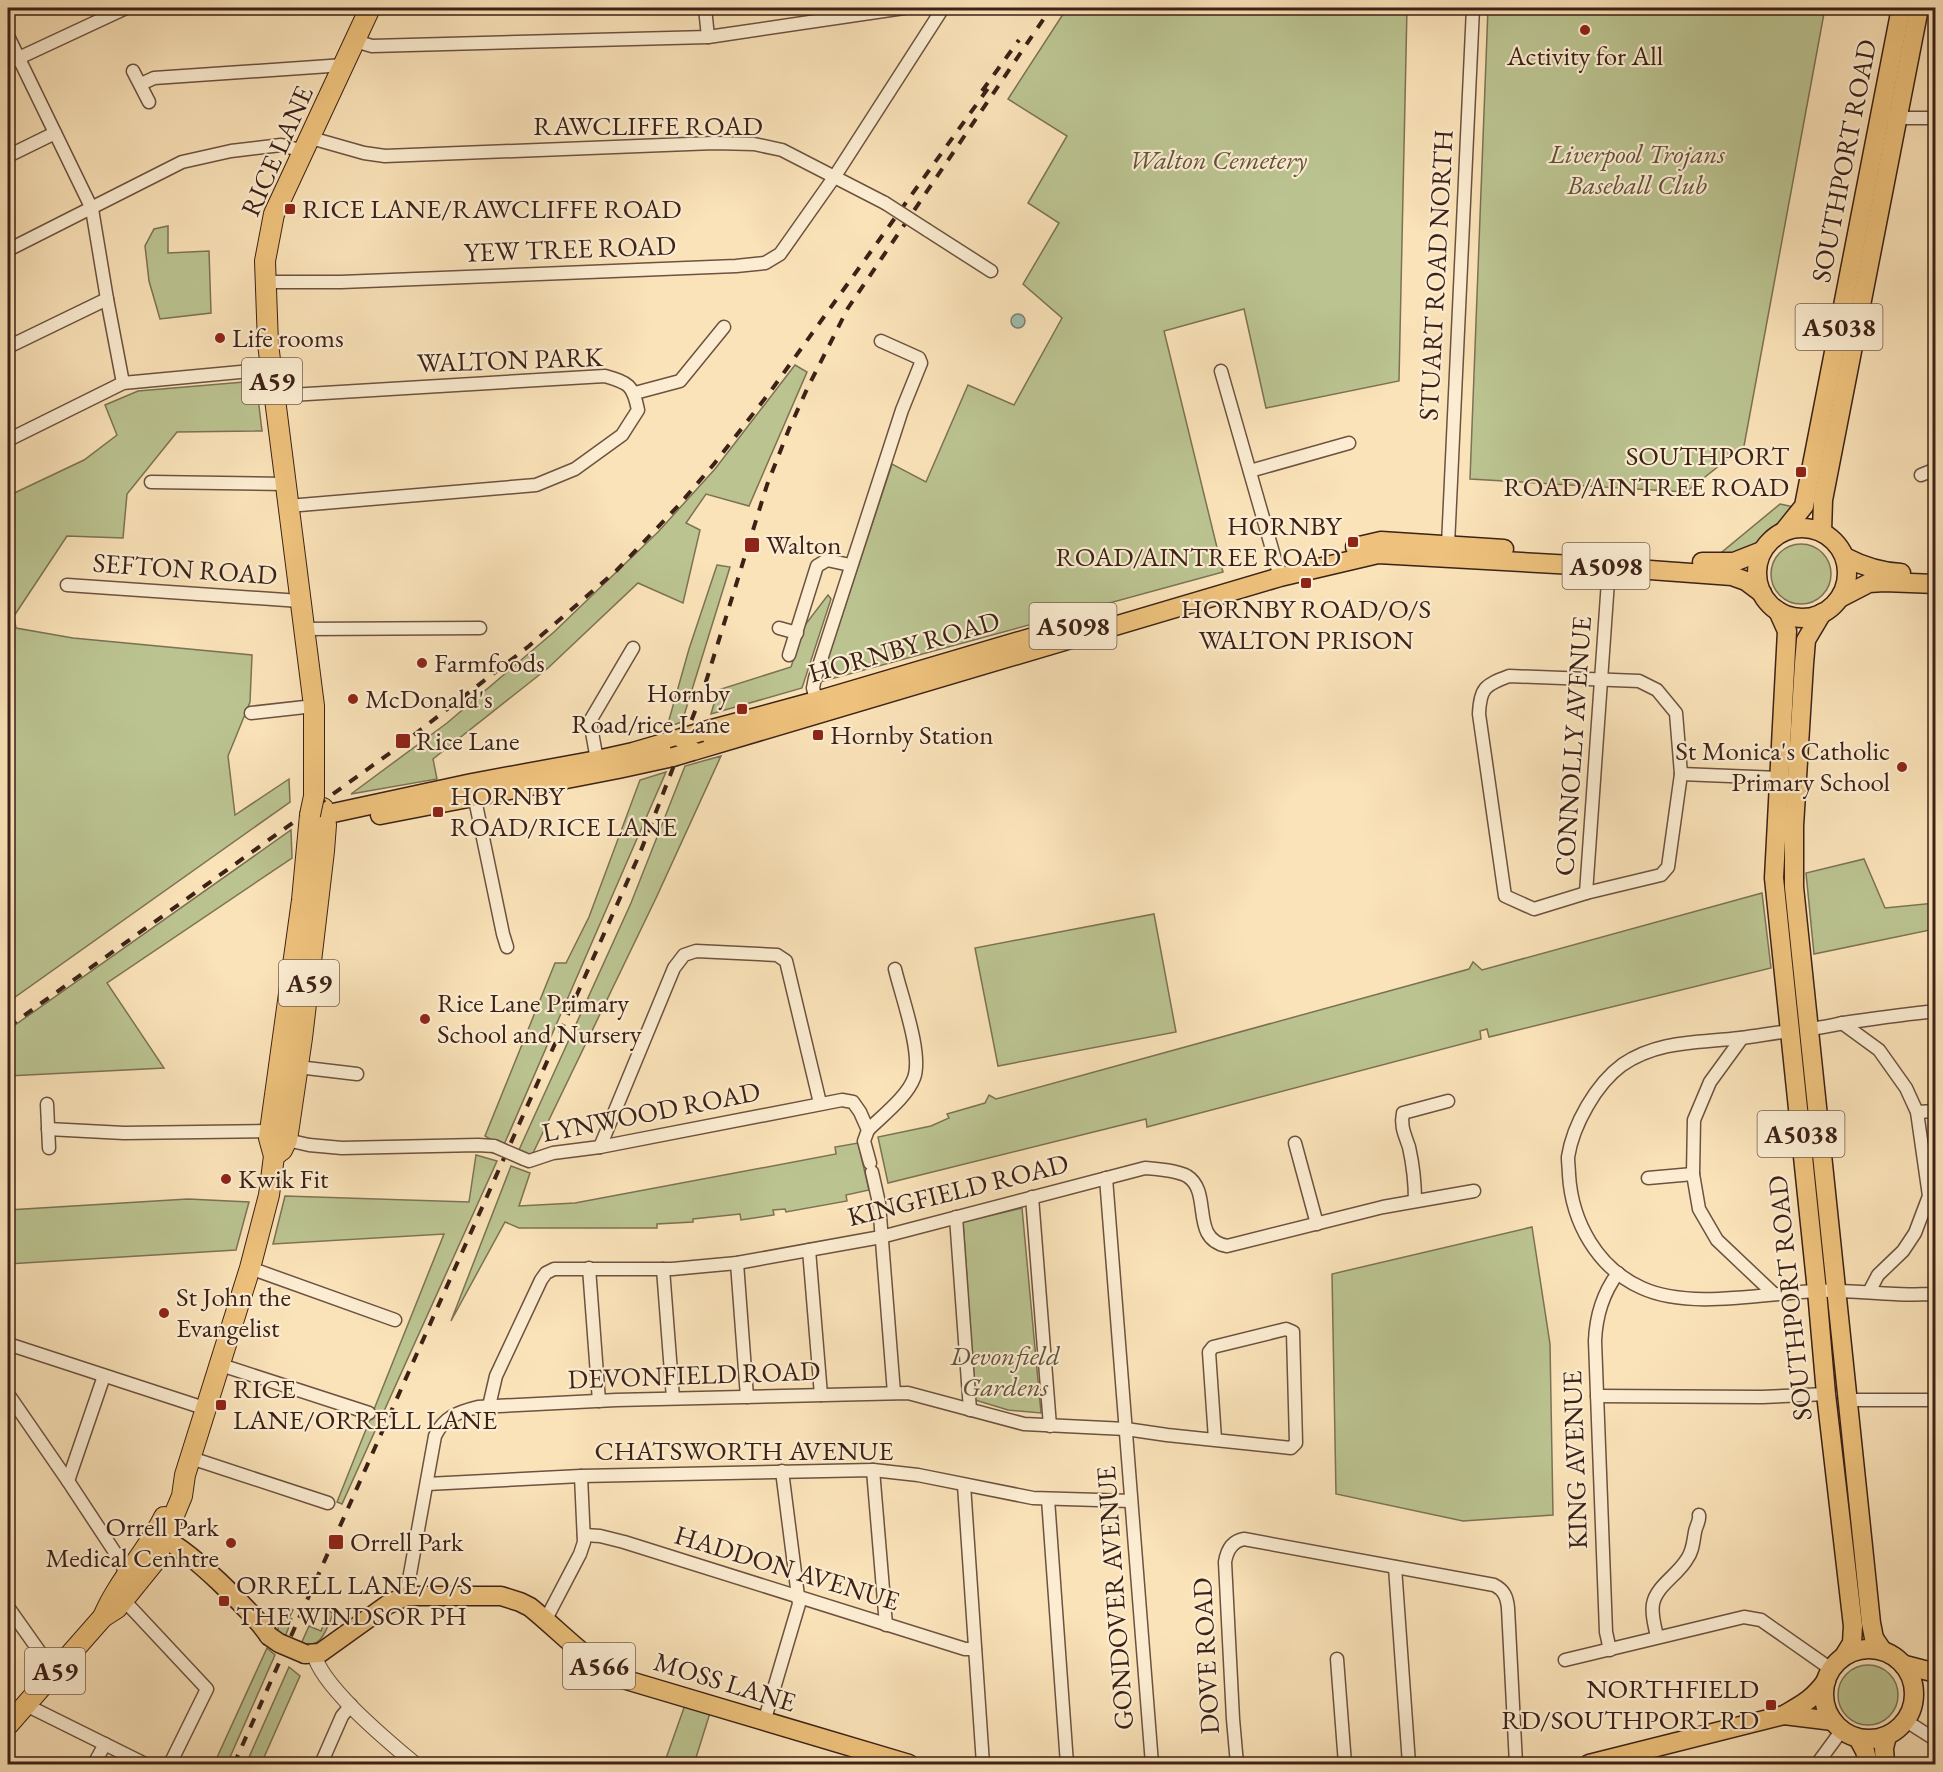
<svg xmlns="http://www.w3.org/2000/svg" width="1943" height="1772" viewBox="0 0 1943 1772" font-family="'EB Garamond',serif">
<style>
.green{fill:#bbc491;stroke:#7c7254;stroke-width:1.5}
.water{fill:#9fbeae;stroke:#777f72;stroke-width:1.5}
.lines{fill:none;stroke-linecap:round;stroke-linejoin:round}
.minor-casing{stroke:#6c5240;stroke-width:15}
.tertiary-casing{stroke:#6c5240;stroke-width:16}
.primary-casing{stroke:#3c2117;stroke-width:21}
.trunk-casing{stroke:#3c2117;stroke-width:22}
.minor{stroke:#fcedd2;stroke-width:12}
.tertiary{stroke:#fcedd2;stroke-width:14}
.primary{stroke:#eec27c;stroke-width:18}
.trunk{stroke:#eec27c;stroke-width:20}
.rail{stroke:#3c2117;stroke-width:4;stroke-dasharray:10 10;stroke-linecap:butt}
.minor-bridge-casing{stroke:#6c5240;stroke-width:15;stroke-linecap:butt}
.primary-bridge-casing{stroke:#3c2117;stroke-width:21;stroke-linecap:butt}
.trunk-bridge-casing{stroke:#3c2117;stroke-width:22;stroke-linecap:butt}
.minor-bridge{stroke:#fcedd2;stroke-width:12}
.primary-bridge{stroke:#eec27c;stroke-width:18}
.trunk-bridge{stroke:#eec27c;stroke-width:20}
.poi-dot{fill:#8f2418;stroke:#fcedd2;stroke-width:2}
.labels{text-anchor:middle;stroke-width:4.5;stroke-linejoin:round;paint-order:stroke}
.shield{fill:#fcedd2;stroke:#765e4f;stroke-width:1.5}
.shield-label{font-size:26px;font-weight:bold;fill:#3c2117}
.poi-label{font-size:27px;fill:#3c2117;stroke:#fcedd2;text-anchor:start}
.street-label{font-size:27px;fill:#3c2117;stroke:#fcedd2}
.park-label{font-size:27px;font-style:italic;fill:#62523c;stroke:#fcedd2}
</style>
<rect width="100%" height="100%" fill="#fbe3b9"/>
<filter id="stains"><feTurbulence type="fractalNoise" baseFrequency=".00333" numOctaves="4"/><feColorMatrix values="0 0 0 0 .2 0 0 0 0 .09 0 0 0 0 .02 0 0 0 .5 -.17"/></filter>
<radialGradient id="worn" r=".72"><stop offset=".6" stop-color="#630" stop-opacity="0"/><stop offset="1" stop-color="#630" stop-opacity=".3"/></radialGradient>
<g class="green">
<polygon points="1067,8 1407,8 1399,381 1266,408 1244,309 1164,331 1223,572 820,682 892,464 926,482 968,385 1014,405 1062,318 1023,284 1059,223 1028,203 1067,136 1008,99"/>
<polygon points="1488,8 1825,8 1744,446 1686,492 1470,479"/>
<polygon points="168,226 168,253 209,251 211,313 160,319 149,281 145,246 154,229"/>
<polygon points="795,365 807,372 749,506 706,494 686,523 700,530 683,603 638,583 548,668 433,759 437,779 351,794 447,723 554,632 658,532 715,469"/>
<polygon points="256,381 262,431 177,432 127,494 123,538 67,536 14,616 16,628 73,638 252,655 250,702 228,756 235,815 289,779 290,802 8,1002 8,496 84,460 117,435 105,405 138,391"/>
<path d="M1780,504L1794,507C1785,521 1756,548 1739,553C1732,555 1723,556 1716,557Z"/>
<circle cx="1801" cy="574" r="30"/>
<polygon points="717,565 730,567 682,722 667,727 689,649"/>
<polygon points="828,595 831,599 802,688 711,714 718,690 791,667 805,625"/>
<polygon points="721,756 657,896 533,1153 528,1156 518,1152 631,903 685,766"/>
<polygon points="666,772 503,1147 485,1136 555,963 566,963 589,917 640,780"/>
<polygon points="291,830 292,858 107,983 164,1068 8,1076 8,1030"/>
<polygon points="1864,859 1885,908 1935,903 1935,929 1814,954 1806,873"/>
<polygon points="1762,893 1771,968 1489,1037 1487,1029 1480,1031 1481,1039 1147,1127 1146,1119 888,1183 878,1137 931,1126 949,1118 947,1114 985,1103 989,1095 996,1099 1469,969 1473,962 1482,970"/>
<polygon points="1154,914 1176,1032 998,1066 975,948"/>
<polygon points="858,1143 869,1190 846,1195 847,1201 786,1212 785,1209 773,1210 774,1215 741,1220 740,1214 693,1219 693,1222 657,1224 657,1228 519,1228 505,1222 451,1321 511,1166 530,1173 519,1206 575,1203 836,1154 835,1147"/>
<polygon points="476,1155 497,1161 342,1504 337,1502 444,1234 273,1244 285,1196 469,1202"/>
<polygon points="188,1199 249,1202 236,1250 8,1264 8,1210"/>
<polygon points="1022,1208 1041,1413 1008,1410 975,1400 963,1222"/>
<polygon points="1532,1227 1550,1344 1553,1515 1463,1521 1336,1494 1332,1274"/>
<polygon points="286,1607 293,1610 289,1618 292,1619 285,1637 278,1632 278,1622"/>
<path d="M329,1610L333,1614C326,1630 322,1649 301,1644L309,1626L321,1631Z"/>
<polygon points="267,1648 275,1655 227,1764 214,1764"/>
<circle cx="1868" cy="1695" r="30"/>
<polygon points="289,1667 300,1676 261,1764 246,1764"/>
<polygon points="685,1705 710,1713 694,1764 664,1764"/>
</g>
<circle class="water" cx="1018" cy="321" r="7"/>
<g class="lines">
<g class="minor-casing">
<g id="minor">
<polyline points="705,8 708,37"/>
<polyline points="8,36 92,209 107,299 123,383"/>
<polyline points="355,41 372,46 708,37 904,8"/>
<polyline points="8,63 126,8"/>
<polyline points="133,71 149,102"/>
<polyline points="141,84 154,78 344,65"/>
<polyline points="1892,118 1936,118"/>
<polyline points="311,138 364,153 385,156 714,143 754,144 782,150 885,203"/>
<polyline points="8,156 55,133"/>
<polyline points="927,230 991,271"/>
<polyline points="8,250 182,162 231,151 281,145 303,151"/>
<polyline points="265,282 341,282 736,266 765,263 780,254 835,176 943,8"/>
<polyline points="8,347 107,299"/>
<polyline points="1221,371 1280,577"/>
<polyline points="635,393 680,381 724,327"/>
<path d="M274,396L605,376C629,383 633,385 638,410L622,435L575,469L536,485L288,506"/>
<polyline points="8,440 123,383 271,369"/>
<polyline points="1250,471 1349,443"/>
<polyline points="1921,475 1936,469"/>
<polyline points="151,482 285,484"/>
<polyline points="1448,545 1473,8"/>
<polyline points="67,585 300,601"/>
<polyline points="779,628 797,633"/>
<polyline points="303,629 480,628"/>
<polyline points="789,655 817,566 827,560 850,565"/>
<path d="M1509,676L1639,681L1657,690L1676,713L1681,774L1668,867L1661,875L1586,893L1534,909L1505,896L1479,714C1480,688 1485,685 1509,676Z"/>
<polyline points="818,707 813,688 815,678 902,410 921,363 919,358 881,341"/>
<polyline points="251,713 314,706"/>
<polyline points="597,760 590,721 633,648"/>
<polyline points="1681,774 1779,778"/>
<polyline points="473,790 503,934 507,947"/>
<polyline points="1586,893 1609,567"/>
<polyline points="1842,1023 1879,1050 1906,1088 1917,1112 1929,1196 1915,1233 1903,1251 1878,1275 1869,1292"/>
<path d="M1808,1029C1822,1028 1836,1024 1850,1022C1878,1018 1907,1014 1936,1011"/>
<path d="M1790,1031C1773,1033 1757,1036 1740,1038C1699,1043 1658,1040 1622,1065C1596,1084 1573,1125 1568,1157C1568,1163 1569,1170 1569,1175C1572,1222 1597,1268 1642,1288C1690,1310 1765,1293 1817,1291C1843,1290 1869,1293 1895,1294C1908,1295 1922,1294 1936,1294"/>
<polyline points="1742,1038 1710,1082 1694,1120 1693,1174 1699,1209 1717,1240 1774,1294"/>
<polyline points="298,1067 357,1074"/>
<polyline points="47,1104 49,1148"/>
<polyline points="1917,1112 1936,1111"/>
<polyline points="48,1129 124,1133 270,1131 287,1140 309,1145 342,1148 478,1145 494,1146"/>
<path d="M868,1130C882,1116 907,1097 914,1078C923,1054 901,995 895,969"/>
<polyline points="1295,1143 1317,1224"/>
<polyline points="600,1147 674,968 684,955 696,951 777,955 786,961 820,1103"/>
<polyline points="524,1159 529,1161 553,1153 600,1147 842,1100 853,1102 860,1112 868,1130 864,1141 870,1163"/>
<polyline points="872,1172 879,1203 894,1393"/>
<polyline points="1106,1178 1152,1764"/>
<polyline points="1648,1178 1693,1174"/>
<polyline points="1032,1197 1050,1426"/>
<path d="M1415,1201C1415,1183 1413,1165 1409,1147C1405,1135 1400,1126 1403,1113L1448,1101"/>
<polyline points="956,1217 970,1410"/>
<polyline points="809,1250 821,1395"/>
<polyline points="737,1263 747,1397"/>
<polyline points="250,1268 395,1320"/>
<polyline points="589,1268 599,1401"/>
<polyline points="663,1269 673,1398"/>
<polyline points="8,1344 207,1409"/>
<polyline points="221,1365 369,1413"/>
<polyline points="8,1394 68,1481 118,1557 123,1566 125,1579"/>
<polyline points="1597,1396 1762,1397 1826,1394"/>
<polyline points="1847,1400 1936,1400"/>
<path d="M489,1406L496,1376L541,1280L546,1273L554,1269H672L737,1263L881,1237L1145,1168C1157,1169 1176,1170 1187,1176C1213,1192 1189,1239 1227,1246L1383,1207L1474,1191"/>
<polyline points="191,1458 328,1503"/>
<polyline points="873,1470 886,1625"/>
<polyline points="68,1481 104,1376"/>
<polyline points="427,1484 581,1476 873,1470 918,1475 1033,1498 1131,1501"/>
<polyline points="964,1485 983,1764"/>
<polyline points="1048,1499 1067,1764"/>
<polyline points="584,1535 600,1536 624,1542 965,1649 975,1649"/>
<polyline points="1395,1567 1409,1764"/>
<polyline points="120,1596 207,1689 170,1764"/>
<path d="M406,1596L435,1436C444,1417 458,1412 478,1407L616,1400L908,1393L1024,1424L1126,1429L1167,1435L1291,1448L1296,1443L1293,1332L1286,1329L1213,1347L1209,1352L1215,1439"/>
<polyline points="8,1607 54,1672"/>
<polyline points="546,1619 580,1554 584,1542 581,1476"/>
<path d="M1657,1637C1655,1626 1651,1615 1653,1604C1656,1586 1678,1575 1687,1559C1693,1551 1693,1542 1695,1532C1696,1525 1700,1522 1699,1515"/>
<path d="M1610,1650L1606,1632L1595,1341C1596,1316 1603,1293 1618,1273"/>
<polyline points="1337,1659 1345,1764"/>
<polyline points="1565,1660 1744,1617 1761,1620 1831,1669"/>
<polyline points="26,1705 145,1764"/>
<polyline points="1906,1721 1936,1740"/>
<polyline points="764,1722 799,1604 782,1471"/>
<polyline points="94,1764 105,1744"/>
<polyline points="321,1764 342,1716 351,1705"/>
<path d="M1237,1764L1233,1719L1225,1562C1227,1550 1232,1541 1244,1539L1494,1585C1504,1590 1507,1597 1508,1608L1516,1764"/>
<polyline points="1817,1764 1842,1730"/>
</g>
</g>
<g class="tertiary-casing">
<path id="tertiary" d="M314,1654C322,1687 388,1741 415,1764"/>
</g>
<g class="primary-casing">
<g id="primary">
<circle cx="1802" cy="573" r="45"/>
<polyline points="1784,531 1804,506 1901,8"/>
<polyline points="1822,532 1823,500 1919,8"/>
<polyline points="1355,547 1381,541 1504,549"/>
<path d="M1845,557C1864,567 1880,572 1901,573"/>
<polyline points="1702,562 1734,562 1762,551"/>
<polyline points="1840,598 1869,583 1884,582 1936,584"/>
<polyline points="1778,611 1787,631 1774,878 1817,1291 1826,1394 1853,1626 1852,1643 1844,1656"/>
<polyline points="1822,613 1806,640 1804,664 1794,826 1794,887 1871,1623 1874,1638 1882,1650"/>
<polyline points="701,732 816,701 1091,620"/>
<polyline points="693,751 1280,577 1378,554 1609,567 1732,576 1746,581 1762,593"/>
<polyline points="380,815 618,769 673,757"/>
<polyline points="310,818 472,783 597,760 633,752 681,738"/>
<path d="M151,1543L162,1539C183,1543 257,1616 269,1636"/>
<circle cx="1869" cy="1694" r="45"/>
<path d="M305,1654L320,1653L387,1605L406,1596H501L520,1602L530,1607C561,1632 587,1662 623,1679L909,1764"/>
<polyline points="1905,1665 1936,1673"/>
<polyline points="1784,1715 1833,1721"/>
<polyline points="1858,1738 1865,1751 1868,1764"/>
<path d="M1589,1764L1784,1715C1803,1704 1813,1699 1826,1681"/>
<polyline points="1885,1764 1884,1748 1887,1736"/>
</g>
</g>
<g class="trunk-casing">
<g id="trunk">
<polyline points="314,796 314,706 268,344 265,261 274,214 370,8"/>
<polyline points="274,1156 282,1150 287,1140 302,1038 324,851 326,825 323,808"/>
<polyline points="103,1617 117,1608 155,1561 182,1496 185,1475 250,1268 269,1195 274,1156 269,1138 270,1131 302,900 310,815"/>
<path d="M8,1725L103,1617C118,1581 147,1552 164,1517"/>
</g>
</g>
<use href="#minor" class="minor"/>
<use href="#tertiary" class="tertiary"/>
<use href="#primary" class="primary"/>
<use href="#trunk" class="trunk"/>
<g class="rail">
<polyline points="982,91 1019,40"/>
<polyline points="8,1027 397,748 529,646 616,571 678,506 714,464 770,392 989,87"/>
<polyline points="234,1764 640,853 704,688 767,485 789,429 807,389 848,308 1051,8"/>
</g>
<g class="minor-bridge-casing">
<g id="minor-bridge">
<polyline points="885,203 927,230"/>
<polyline points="494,1146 524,1159"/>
</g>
</g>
<g class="primary-bridge-casing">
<g id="primary-bridge">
<polyline points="681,738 701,732"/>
<polyline points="673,757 693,751"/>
<polyline points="269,1636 279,1643 305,1654"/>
</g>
</g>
<g class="trunk-bridge-casing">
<polyline id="trunk-bridge" points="310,815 314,796"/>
</g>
<use href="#minor-bridge" class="minor-bridge"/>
<use href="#primary-bridge" class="primary-bridge"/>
<use href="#trunk-bridge" class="trunk-bridge"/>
</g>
<g class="poi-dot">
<circle cx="1585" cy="30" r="6"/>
<rect x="284" y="203" width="12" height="12" rx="3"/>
<circle cx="220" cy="338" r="6"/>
<rect x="1795" y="466" width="12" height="12" rx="3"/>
<rect x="1347" y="536" width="12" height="12" rx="3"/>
<rect x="744" y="537" width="16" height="16" rx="3"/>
<rect x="1300" y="577" width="12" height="12" rx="3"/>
<circle cx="422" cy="663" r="6"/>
<circle cx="353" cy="699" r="6"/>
<rect x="736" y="703" width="12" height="12" rx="3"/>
<rect x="812" y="729" width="12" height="12" rx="3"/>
<rect x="395" y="733" width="16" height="16" rx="3"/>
<circle cx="1902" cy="767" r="6"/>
<rect x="432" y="806" width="12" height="12" rx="3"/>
<circle cx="425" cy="1019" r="6"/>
<circle cx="226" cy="1179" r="6"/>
<circle cx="164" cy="1313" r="6"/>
<rect x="215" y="1399" width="12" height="12" rx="3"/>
<rect x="328" y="1534" width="16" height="16" rx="3"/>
<circle cx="231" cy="1543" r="6"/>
<rect x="218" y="1595" width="12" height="12" rx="3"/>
<rect x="1765" y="1699" width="12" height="12" rx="3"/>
</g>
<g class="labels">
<g class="shield">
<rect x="1795.5" y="304" width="87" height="46" rx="4.5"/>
<rect x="242" y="358" width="60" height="46" rx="4.5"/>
<rect x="1562.5" y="543" width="87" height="46" rx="4.5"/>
<rect x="1029.5" y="603" width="87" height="46" rx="4.5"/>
<rect x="279" y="960" width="60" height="46" rx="4.5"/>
<rect x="1757.5" y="1111" width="87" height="46" rx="4.5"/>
<rect x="563" y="1643" width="72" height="46" rx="4.5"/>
<rect x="25" y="1648" width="60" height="46" rx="4.5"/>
</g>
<g class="shield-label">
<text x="1839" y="336">A5038</text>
<text x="272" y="390">A59</text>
<text x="1606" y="575">A5098</text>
<text x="1073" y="635">A5098</text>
<text x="309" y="992">A59</text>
<text x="1801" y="1143">A5038</text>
<text x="599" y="1675">A566</text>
<text x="55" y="1680">A59</text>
</g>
<g class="poi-label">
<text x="1585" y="65" text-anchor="middle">Activity for All</text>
<text x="302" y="218">RICE LANE/RAWCLIFFE ROAD</text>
<text x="232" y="347">Life rooms</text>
<text x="1789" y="465" text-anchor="end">SOUTHPORT<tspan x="1789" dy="31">ROAD/AINTREE ROAD</tspan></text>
<text x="1341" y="535" text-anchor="end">HORNBY<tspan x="1341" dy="31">ROAD/AINTREE ROAD</tspan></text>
<text x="766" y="554">Walton</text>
<text x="1306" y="618" text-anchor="middle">HORNBY ROAD/O/S<tspan x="1306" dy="31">WALTON PRISON</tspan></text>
<text x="434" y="672">Farmfoods</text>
<text x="730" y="702" text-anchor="end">Hornby<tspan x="730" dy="31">Road/rice Lane</tspan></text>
<text x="365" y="708">McDonald's</text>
<text x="830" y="744">Hornby Station</text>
<text x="416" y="750">Rice Lane</text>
<text x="1890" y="760" text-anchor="end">St Monica's Catholic<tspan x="1890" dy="31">Primary School</tspan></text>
<text x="450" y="805">HORNBY<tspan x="450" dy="31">ROAD/RICE LANE</tspan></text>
<text x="437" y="1012">Rice Lane Primary<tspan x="437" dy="31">School and Nursery</tspan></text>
<text x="238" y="1188">Kwik Fit</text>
<text x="176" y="1306">St John the<tspan x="176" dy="31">Evangelist</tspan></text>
<text x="233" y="1398">RICE<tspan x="233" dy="31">LANE/ORRELL LANE</tspan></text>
<text x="219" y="1536" text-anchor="end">Orrell Park<tspan x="219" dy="31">Medical Cenhtre</tspan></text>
<text x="350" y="1551">Orrell Park</text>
<text x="236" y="1594">ORRELL LANE/O/S<tspan x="236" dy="31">THE WINDSOR PH</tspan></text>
<text x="1759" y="1698" text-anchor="end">NORTHFIELD<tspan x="1759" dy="31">RD/SOUTHPORT RD</tspan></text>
</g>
<g class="street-label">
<text x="648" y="135">RAWCLIFFE ROAD</text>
<text transform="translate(277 151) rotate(-66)" y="9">RICE LANE</text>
<text transform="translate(1844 161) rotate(-79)" y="9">SOUTHPORT ROAD</text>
<text transform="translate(570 249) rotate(-2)" y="9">YEW TREE ROAD</text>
<text transform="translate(1436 275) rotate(-87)" y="9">STUART ROAD NORTH</text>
<text transform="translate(510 360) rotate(-2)" y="9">WALTON PARK</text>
<text transform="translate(185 569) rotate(4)" y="9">SEFTON ROAD</text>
<text transform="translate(904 647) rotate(-16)" y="9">HORNBY ROAD</text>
<text transform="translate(1573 746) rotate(-86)" y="9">CONNOLLY AVENUE</text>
<text transform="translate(651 1112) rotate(-11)" y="9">LYNWOOD ROAD</text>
<text transform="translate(958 1190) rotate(-14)" y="9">KINGFIELD ROAD</text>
<text transform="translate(1790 1298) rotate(-96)" y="9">SOUTHPORT ROAD</text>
<text transform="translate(694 1375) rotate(-2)" y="9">DEVONFIELD ROAD</text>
<text x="744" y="1460">CHATSWORTH AVENUE</text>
<text transform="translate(1575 1460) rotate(-92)" y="9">KING AVENUE</text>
<text transform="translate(787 1568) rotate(17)" y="9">HADDON AVENUE</text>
<text transform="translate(1115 1598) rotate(-94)" y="9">GONDOVER AVENUE</text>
<text transform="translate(1206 1656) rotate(-93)" y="9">DOVE ROAD</text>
<text transform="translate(725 1682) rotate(17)" y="9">MOSS LANE</text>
</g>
<g class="park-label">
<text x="1637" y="163">Liverpool Trojans<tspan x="1637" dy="31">Baseball Club</tspan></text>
<text x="1218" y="169">Walton Cemetery</text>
<text x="1005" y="1365">Devonfield<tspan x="1005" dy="31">Gardens</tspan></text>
</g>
</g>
<rect width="1943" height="1772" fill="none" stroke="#fbe3b9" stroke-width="30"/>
<rect x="9" y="9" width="1925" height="1754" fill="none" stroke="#3c2117" stroke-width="3"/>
<rect x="15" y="15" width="1913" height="1742" fill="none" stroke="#3c2117" stroke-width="1.5"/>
<rect width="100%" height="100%" filter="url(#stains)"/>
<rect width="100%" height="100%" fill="url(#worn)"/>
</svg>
